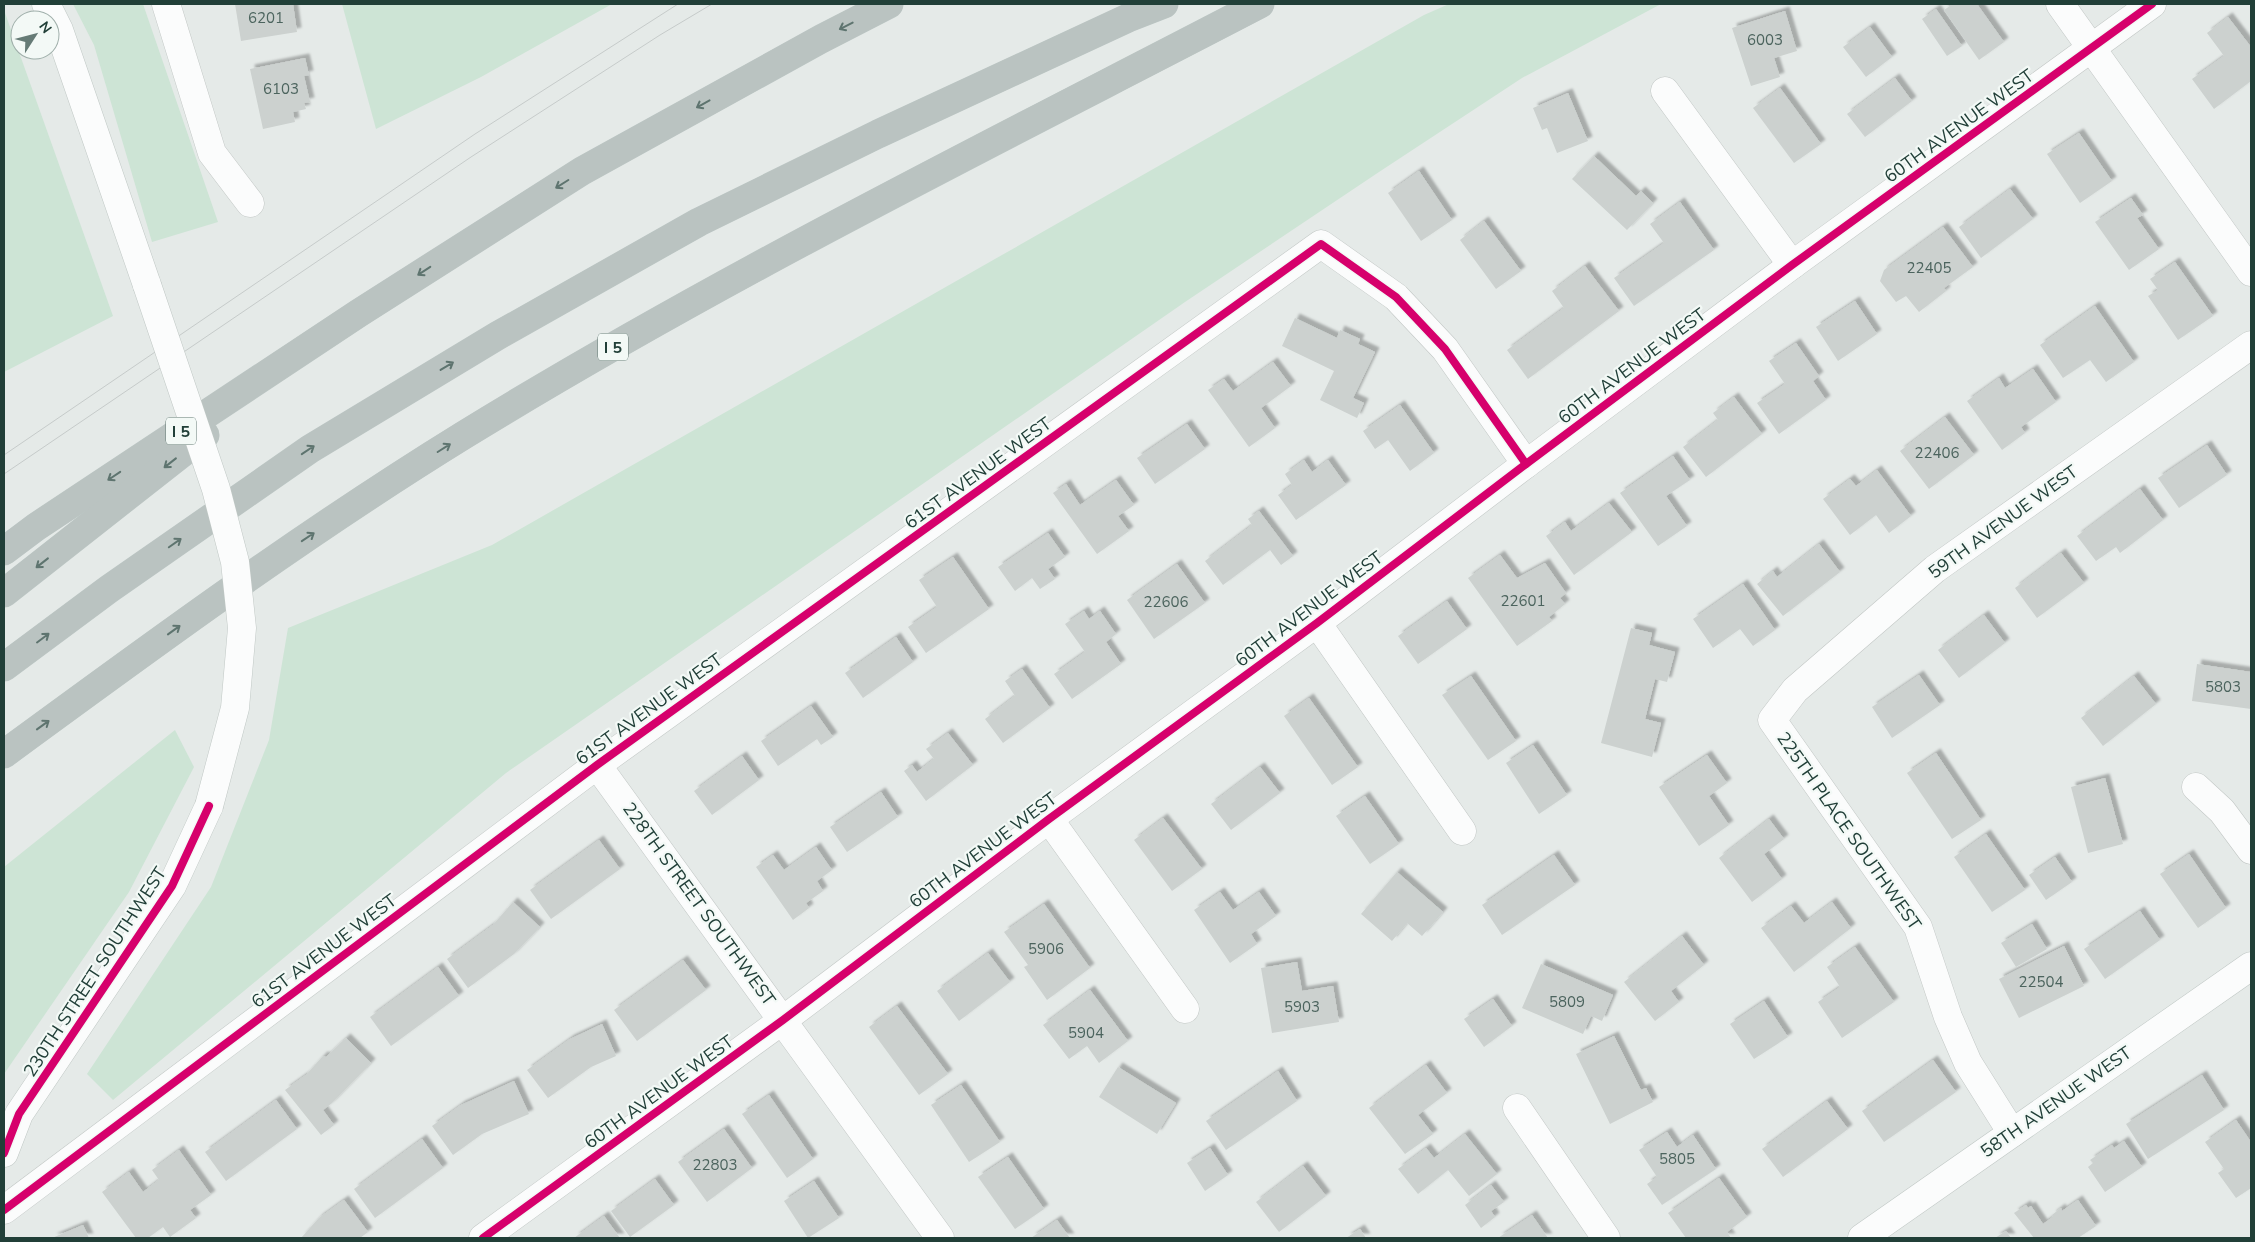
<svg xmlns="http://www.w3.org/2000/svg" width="2255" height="1242" viewBox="0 0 2255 1242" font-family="'Nunito Sans',sans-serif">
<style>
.green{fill:#cde4d5}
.building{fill:#ccd1cf;filter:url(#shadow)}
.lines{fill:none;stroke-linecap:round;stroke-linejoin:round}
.street-casing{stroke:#c2c7c5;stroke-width:29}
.secondary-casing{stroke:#c0c8c5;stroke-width:29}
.highway-casing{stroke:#bcc6c4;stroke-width:29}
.street{stroke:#fbfcfc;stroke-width:28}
.secondary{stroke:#fbfcfc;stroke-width:28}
.highway{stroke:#bac3c1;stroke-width:28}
.tram{stroke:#c6cbca;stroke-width:1}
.secondary-bridge-casing{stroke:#c0c8c5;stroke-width:29;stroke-linecap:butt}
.secondary-bridge{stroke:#fbfcfc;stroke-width:28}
.cycleway-casing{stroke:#f3f9f6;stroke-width:11}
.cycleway{stroke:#d6006c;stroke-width:8}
.oneway{stroke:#5e746f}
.labels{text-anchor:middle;stroke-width:4.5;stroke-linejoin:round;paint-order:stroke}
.number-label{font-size:15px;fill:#4c645e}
.shield{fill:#f3f9f6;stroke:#607771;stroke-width:1}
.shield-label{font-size:16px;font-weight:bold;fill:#213f38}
.street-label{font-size:18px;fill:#213f38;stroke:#f3f9f6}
</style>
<defs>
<filter id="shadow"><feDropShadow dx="4.5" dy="-4.5" stdDeviation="1" flood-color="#0004"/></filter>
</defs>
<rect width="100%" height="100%" fill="#e5eae8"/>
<g class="green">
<polygon points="73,4 143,4 218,222 152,242 94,45"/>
<polygon points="342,4 612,4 481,77 376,129"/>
<polygon points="1449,4 1661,4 1522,78 1379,172 1185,302 506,773 113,1100 87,1074 211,887 269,740 288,628 492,545 1424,15"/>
<polygon points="4,10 113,316 4,372"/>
<polygon points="175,730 194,767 129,892 4,1074 4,867"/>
</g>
<g class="building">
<polygon points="235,4 293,4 297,32 241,41"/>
<polygon points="1953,4 1977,4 2004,42 1979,60 1944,10"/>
<polygon points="1936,9 1962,46 1947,56 1922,19"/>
<polygon points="1785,11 1797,51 1774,58 1780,77 1751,86 1732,28"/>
<polygon points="2228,17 2251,47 2251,81 2214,109 2192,79 2224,56 2207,33"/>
<polygon points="1870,27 1892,57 1866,77 1843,47"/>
<polygon points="305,58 309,75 304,76 310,102 304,103 306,109 293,112 295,122 263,129 250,69"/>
<polygon points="1895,78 1912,101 1865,137 1847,114"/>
<polygon points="1780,88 1821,144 1794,163 1753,108"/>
<polygon points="1568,93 1588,141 1557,153 1547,128 1542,130 1533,108"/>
<polygon points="2079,133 2112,181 2080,203 2047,154"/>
<polygon points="1594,156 1636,196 1641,191 1653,203 1627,230 1572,179"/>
<polygon points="1419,171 1452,220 1421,241 1388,193"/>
<polygon points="2010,189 2033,219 1981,258 1959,227"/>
<polygon points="2131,198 2143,215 2137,218 2159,249 2129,270 2095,222"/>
<polygon points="1680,202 1714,250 1634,306 1614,278 1664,243 1650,224"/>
<polygon points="1484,221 1521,271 1496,289 1460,240"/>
<polygon points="1943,227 1973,267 1944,288 1946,291 1919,312 1906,296 1896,302 1880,281 1884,270"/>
<polygon points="2175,262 2213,316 2178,340 2148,296 2158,290 2150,279"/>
<polygon points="1585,266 1619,311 1528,379 1507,350 1564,308 1552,291"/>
<polygon points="1855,301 1877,334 1838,361 1816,327"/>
<polygon points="2095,306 2134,362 2106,382 2090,360 2063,378 2040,345"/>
<polygon points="1295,318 1337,338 1340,330 1360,339 1358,344 1375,352 1353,398 1364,403 1357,418 1320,400 1334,371 1282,346"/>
<polygon points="1796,343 1819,376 1813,381 1826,400 1779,434 1757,403 1785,384 1769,361"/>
<polygon points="1273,362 1291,386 1261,408 1275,428 1249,447 1208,390 1224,379 1233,391"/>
<polygon points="2033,369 2056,402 2021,427 2025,433 2002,450 1967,401 1999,378 2005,388"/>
<polygon points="1734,397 1762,434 1706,477 1683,447 1718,420 1713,413"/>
<polygon points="1400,405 1434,453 1410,471 1388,440 1375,449 1363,431"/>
<polygon points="1945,417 1974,455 1929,489 1900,451"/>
<polygon points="1187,424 1205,449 1155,484 1137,458"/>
<polygon points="2207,445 2227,475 2179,508 2158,478"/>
<polygon points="1673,456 1690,480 1666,496 1687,526 1658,546 1620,493"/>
<polygon points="1304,460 1312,472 1328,460 1346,485 1296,520 1278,495 1292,485 1285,474"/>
<polygon points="1877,470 1911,516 1889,533 1876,515 1850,535 1823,499 1850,479 1856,486"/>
<polygon points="1116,480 1134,505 1118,516 1129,531 1097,554 1053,493 1066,484 1080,505"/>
<polygon points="2140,489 2163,520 2120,553 2116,547 2096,561 2077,536"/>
<polygon points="1609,503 1632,532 1574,575 1546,536 1565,522 1571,531"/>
<polygon points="1259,511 1293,556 1281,565 1270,550 1223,585 1205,561 1252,525 1248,519"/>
<polygon points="1048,533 1065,557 1048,569 1055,579 1040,589 1032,578 1015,591 998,567"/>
<polygon points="1819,544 1840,572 1783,616 1757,584 1773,571 1777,577"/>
<polygon points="2061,553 2084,583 2037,618 2015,588"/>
<polygon points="1500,555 1517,578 1545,563 1566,593 1560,598 1565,604 1549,617 1552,621 1517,646 1468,578"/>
<polygon points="953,557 989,609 926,653 908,627 937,607 919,580"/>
<polygon points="1177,564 1205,603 1154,639 1127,600"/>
<polygon points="1743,584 1775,630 1753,646 1740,629 1713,648 1693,619"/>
<polygon points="1447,601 1467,629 1418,664 1398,636"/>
<polygon points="1084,611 1089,619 1100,611 1116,634 1106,642 1121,664 1072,699 1054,674 1085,652 1065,624"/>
<polygon points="1984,615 2005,643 1959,678 1938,650"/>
<polygon points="1631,628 1652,633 1649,645 1675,652 1667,682 1655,679 1645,719 1661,723 1652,757 1601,743"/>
<polygon points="896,637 913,662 863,698 845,673"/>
<polygon points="2197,664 2251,672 2251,709 2192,701"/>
<polygon points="1022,669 1050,708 1003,743 985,719 1015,696 1005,681"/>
<polygon points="1919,675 1940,705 1892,738 1872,707"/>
<polygon points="1471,676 1516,741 1488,760 1442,695"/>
<polygon points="2134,676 2156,704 2103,746 2081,718"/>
<polygon points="1309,698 1358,767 1332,785 1284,716"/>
<polygon points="811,706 833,737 821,745 817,739 778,766 761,741"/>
<polygon points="948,733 973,765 926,801 904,771 912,765 917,772 934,759 926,749"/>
<polygon points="1533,745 1567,795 1539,814 1506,763"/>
<polygon points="1936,753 1981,820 1952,839 1907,773"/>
<polygon points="1707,755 1727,783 1709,796 1729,825 1699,846 1659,787"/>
<polygon points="742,756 759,780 712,815 694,791"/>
<polygon points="1260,767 1280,793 1231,830 1211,804"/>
<polygon points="2105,778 2123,844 2088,853 2071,787"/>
<polygon points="881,792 898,817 847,852 830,827"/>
<polygon points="1365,796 1399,844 1370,864 1336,816"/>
<polygon points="1163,818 1202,869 1172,891 1134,840"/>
<polygon points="1769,819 1784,839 1764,854 1782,879 1752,902 1719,858"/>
<polygon points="1986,834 2025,890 1992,912 1954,857"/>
<polygon points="599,840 620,869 551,919 530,890"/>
<polygon points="816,847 832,870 817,881 823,891 806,903 809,908 793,920 756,867 773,855 784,870"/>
<polygon points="2189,854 2226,908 2198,928 2160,874"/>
<polygon points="1554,855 1575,885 1502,935 1482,905"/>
<polygon points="2055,857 2072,882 2046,900 2029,875"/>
<polygon points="1397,872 1443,912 1422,936 1407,923 1392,941 1361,914"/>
<polygon points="1220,892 1233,910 1259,892 1276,916 1251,934 1257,944 1230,963 1194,910"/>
<polygon points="513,902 540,927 514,954 468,988 447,959 493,925"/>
<polygon points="1832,902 1851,928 1794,972 1761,928 1791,906 1804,923"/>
<polygon points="1044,904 1090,968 1047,1000 1024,967 1028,965 1004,932"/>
<polygon points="2140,911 2160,940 2105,979 2084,949"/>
<polygon points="2032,924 2047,949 2016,967 2001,943"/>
<polygon points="1682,936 1704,965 1671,991 1679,1002 1655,1021 1624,982"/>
<polygon points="2064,946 2084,986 2019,1018 1999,979"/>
<polygon points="1855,947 1894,1002 1842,1038 1818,1002 1840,987 1827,967"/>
<polygon points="988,953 1010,982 959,1021 937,991"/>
<polygon points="683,960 706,990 637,1041 614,1010"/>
<polygon points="1297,962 1302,991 1333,986 1339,1022 1272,1033 1261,968"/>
<polygon points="1541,964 1613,995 1602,1021 1591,1016 1583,1034 1522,1008"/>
<polygon points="438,967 459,996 391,1046 370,1017"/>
<polygon points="1090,990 1128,1041 1099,1063 1087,1046 1069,1059 1043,1025"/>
<polygon points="1493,999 1512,1026 1484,1047 1464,1019"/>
<polygon points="1764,1001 1788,1037 1754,1059 1730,1024"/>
<polygon points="897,1006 948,1074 919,1095 869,1027"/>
<polygon points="602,1024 616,1056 591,1067 548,1098 527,1070 570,1039"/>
<polygon points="1614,1036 1641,1090 1646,1088 1653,1102 1610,1124 1576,1054"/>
<polygon points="346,1038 371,1063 332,1103 323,1110 334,1125 321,1135 285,1090 306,1075 323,1056 326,1057"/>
<polygon points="1933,1060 1956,1092 1884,1142 1862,1111"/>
<polygon points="1426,1065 1447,1093 1418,1115 1433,1134 1405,1154 1369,1108"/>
<polygon points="1118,1067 1176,1103 1157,1134 1099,1097"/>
<polygon points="1278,1071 1297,1101 1226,1150 1206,1121"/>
<polygon points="2202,1075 2224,1110 2148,1159 2126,1124"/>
<polygon points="514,1081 529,1114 482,1134 453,1155 432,1126 461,1105"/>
<polygon points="961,1085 1000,1142 969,1162 931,1105"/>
<polygon points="769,1095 813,1159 787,1178 742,1114"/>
<polygon points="276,1100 297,1129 226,1181 205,1152"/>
<polygon points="1827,1101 1848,1129 1783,1177 1762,1149"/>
<polygon points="2236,1120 2251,1142 2251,1188 2236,1198 2218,1173 2224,1169 2205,1142"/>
<polygon points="724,1129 752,1168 707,1202 678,1162"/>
<polygon points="1667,1132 1677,1147 1693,1135 1716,1169 1662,1205 1647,1184 1657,1177 1639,1150"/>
<polygon points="1465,1134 1497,1174 1469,1196 1448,1170 1418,1194 1398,1169 1426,1148 1434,1158"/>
<polygon points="422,1139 443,1168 375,1218 354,1189"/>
<polygon points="2124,1141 2142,1167 2105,1192 2088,1167 2093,1163 2090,1160 2112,1145 2114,1148"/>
<polygon points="1210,1148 1228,1175 1205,1191 1187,1163"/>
<polygon points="179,1150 211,1195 190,1210 196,1218 170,1237 163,1227 148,1238 136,1238 102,1192 129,1172 143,1192 159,1180 152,1170"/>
<polygon points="1008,1157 1044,1209 1015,1229 978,1177"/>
<polygon points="1303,1166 1326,1196 1279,1232 1256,1202"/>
<polygon points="1719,1178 1747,1217 1727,1232 1731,1238 1686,1238 1668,1213"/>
<polygon points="655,1179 674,1205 630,1237 611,1211"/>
<polygon points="814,1181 839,1218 808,1238 784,1201"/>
<polygon points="1491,1185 1504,1202 1491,1211 1495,1217 1481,1228 1465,1205"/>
<polygon points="344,1200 368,1232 360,1238 301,1238 319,1218"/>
<polygon points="2078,1200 2096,1226 2078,1238 2034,1238 2014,1213 2026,1205 2028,1208 2031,1206 2043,1224 2053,1217 2052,1215 2061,1208 2062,1211"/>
<polygon points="1532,1215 1548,1238 1498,1238"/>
<polygon points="604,1216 620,1238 574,1238"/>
<polygon points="1057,1220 1070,1238 1031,1238"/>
<polygon points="83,1225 89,1238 52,1238"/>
<polygon points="1360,1229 1366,1238 1346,1238"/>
<polygon points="2006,1231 2011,1238 1995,1238"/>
</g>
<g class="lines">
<g class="street-casing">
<g id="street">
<polyline points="166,4 212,153 250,203"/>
<polyline points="2060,4 2251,272"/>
<polyline points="1665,91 1792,265"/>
<polyline points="1317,623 1462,831"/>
<polyline points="597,765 940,1238"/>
<polyline points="2196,787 2222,811 2251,850"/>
<polyline points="1049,819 1185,1009"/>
<polyline points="1517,1108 1606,1238"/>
<polyline points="2012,1133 1968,1063 1948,1017 1918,927 1772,720 1795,690 1935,569 2251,345"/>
<polyline points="4,1210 597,765 1321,244 1396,297 1445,349 1526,464"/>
<polyline points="483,1238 783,1020 1049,819 1317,623 1526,464 1792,265 2152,4"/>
</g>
</g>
<g class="secondary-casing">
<g id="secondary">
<polyline points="46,4 59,30 147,285"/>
<polyline points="4,1153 19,1114 172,886 209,806"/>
<polyline points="1862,1238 2251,966"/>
</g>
</g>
<g class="highway-casing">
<g id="highway">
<polyline points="4,551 36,527 359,313 582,171 821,39 889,4"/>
<polyline points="4,593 205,435"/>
<polyline points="4,667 109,589 310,449 497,336 699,222 878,134 1128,18 1164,4"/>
<path d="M4,754C154,644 305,533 464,435C721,277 993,143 1260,4"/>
</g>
</g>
<use href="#street" class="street"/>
<use href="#secondary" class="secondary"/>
<use href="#highway" class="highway"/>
<g class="tram">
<polyline points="4,455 475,134 678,4"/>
<polyline points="4,474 471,157 660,35 712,4"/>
</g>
<g class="secondary-bridge-casing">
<polyline id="secondary-bridge" points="147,285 216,489 235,562 242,628 235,708 209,806"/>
</g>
<use href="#secondary-bridge" class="secondary-bridge"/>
<g class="cycleway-casing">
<g id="cycleway">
<polyline points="4,1153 19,1114 172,886 209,806"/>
<polyline points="4,1210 597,765 1321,244 1396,297 1445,349 1526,464"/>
<polyline points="483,1238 783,1020 1049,819 1317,623 1526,464 1792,265 2152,4"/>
</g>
</g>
<use href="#cycleway" class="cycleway"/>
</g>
<defs><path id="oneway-shaft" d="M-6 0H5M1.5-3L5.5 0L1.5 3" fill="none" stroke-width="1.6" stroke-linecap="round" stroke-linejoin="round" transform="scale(1.25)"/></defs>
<g class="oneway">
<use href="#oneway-shaft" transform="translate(846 26) rotate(153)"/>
<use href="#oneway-shaft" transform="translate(703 104) rotate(151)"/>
<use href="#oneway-shaft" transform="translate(562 184) rotate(148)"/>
<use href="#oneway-shaft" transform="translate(424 271) rotate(147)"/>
<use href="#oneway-shaft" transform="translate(447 366) rotate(-31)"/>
<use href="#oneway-shaft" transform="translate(444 448) rotate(-32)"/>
<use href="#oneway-shaft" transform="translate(308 450) rotate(-34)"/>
<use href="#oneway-shaft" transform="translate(170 463) rotate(142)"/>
<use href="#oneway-shaft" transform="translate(114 476) rotate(146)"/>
<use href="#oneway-shaft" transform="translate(308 537) rotate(-34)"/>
<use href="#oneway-shaft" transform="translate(175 543) rotate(-35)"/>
<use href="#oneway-shaft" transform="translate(42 563) rotate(142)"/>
<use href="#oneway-shaft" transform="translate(174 630) rotate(-36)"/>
<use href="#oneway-shaft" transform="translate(43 638) rotate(-37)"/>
<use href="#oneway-shaft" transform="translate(43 725) rotate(-36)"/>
</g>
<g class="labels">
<g class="number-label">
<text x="266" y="23">6201</text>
<text x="1765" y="45">6003</text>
<text x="281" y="94">6103</text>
<text x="1929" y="273">22405</text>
<text x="1937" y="458">22406</text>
<text x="1523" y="606">22601</text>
<text x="1166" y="607">22606</text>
<text x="2223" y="692">5803</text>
<text x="1046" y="954">5906</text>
<text x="2041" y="987">22504</text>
<text x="1567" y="1007">5809</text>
<text x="1302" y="1012">5903</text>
<text x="1086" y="1038">5904</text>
<text x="1677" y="1164">5805</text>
<text x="715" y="1170">22803</text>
</g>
<g class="shield">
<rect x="598" y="333.5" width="30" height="27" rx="4"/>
<rect x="166" y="417.5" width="30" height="27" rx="4"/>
</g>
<g class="shield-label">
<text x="613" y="353">I 5</text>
<text x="181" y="437">I 5</text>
</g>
<g class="street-label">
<text transform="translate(1959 126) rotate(-36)" y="6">60TH AVENUE WEST</text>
<text transform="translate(1632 366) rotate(-37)" y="6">60TH AVENUE WEST</text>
<text transform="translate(978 473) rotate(-36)" y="6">61ST AVENUE WEST</text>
<text transform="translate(2003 522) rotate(-36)" y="6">59TH AVENUE WEST</text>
<text transform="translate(1309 609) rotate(-37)" y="6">60TH AVENUE WEST</text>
<text transform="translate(649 709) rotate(-36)" y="6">61ST AVENUE WEST</text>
<text transform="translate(1849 831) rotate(55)" y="6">225TH PLACE SOUTHWEST</text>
<text transform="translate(983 850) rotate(-37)" y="6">60TH AVENUE WEST</text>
<text transform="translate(699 904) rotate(54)" y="6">228TH STREET SOUTHWEST</text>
<text transform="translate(324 951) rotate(-37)" y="6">61ST AVENUE WEST</text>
<text transform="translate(95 972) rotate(-57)" y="6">230TH STREET SOUTHWEST</text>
<text transform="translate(659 1092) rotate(-36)" y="6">60TH AVENUE WEST</text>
<text transform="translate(2056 1102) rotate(-35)" y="6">58TH AVENUE WEST</text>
</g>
</g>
<rect width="2255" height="1242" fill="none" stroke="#213f38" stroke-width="10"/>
<g transform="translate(35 35) rotate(54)"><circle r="24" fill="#f3f9f6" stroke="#9fafaa"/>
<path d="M0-4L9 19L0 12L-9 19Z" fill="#667b76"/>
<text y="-8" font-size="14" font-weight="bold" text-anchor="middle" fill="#213f38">N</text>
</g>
</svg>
